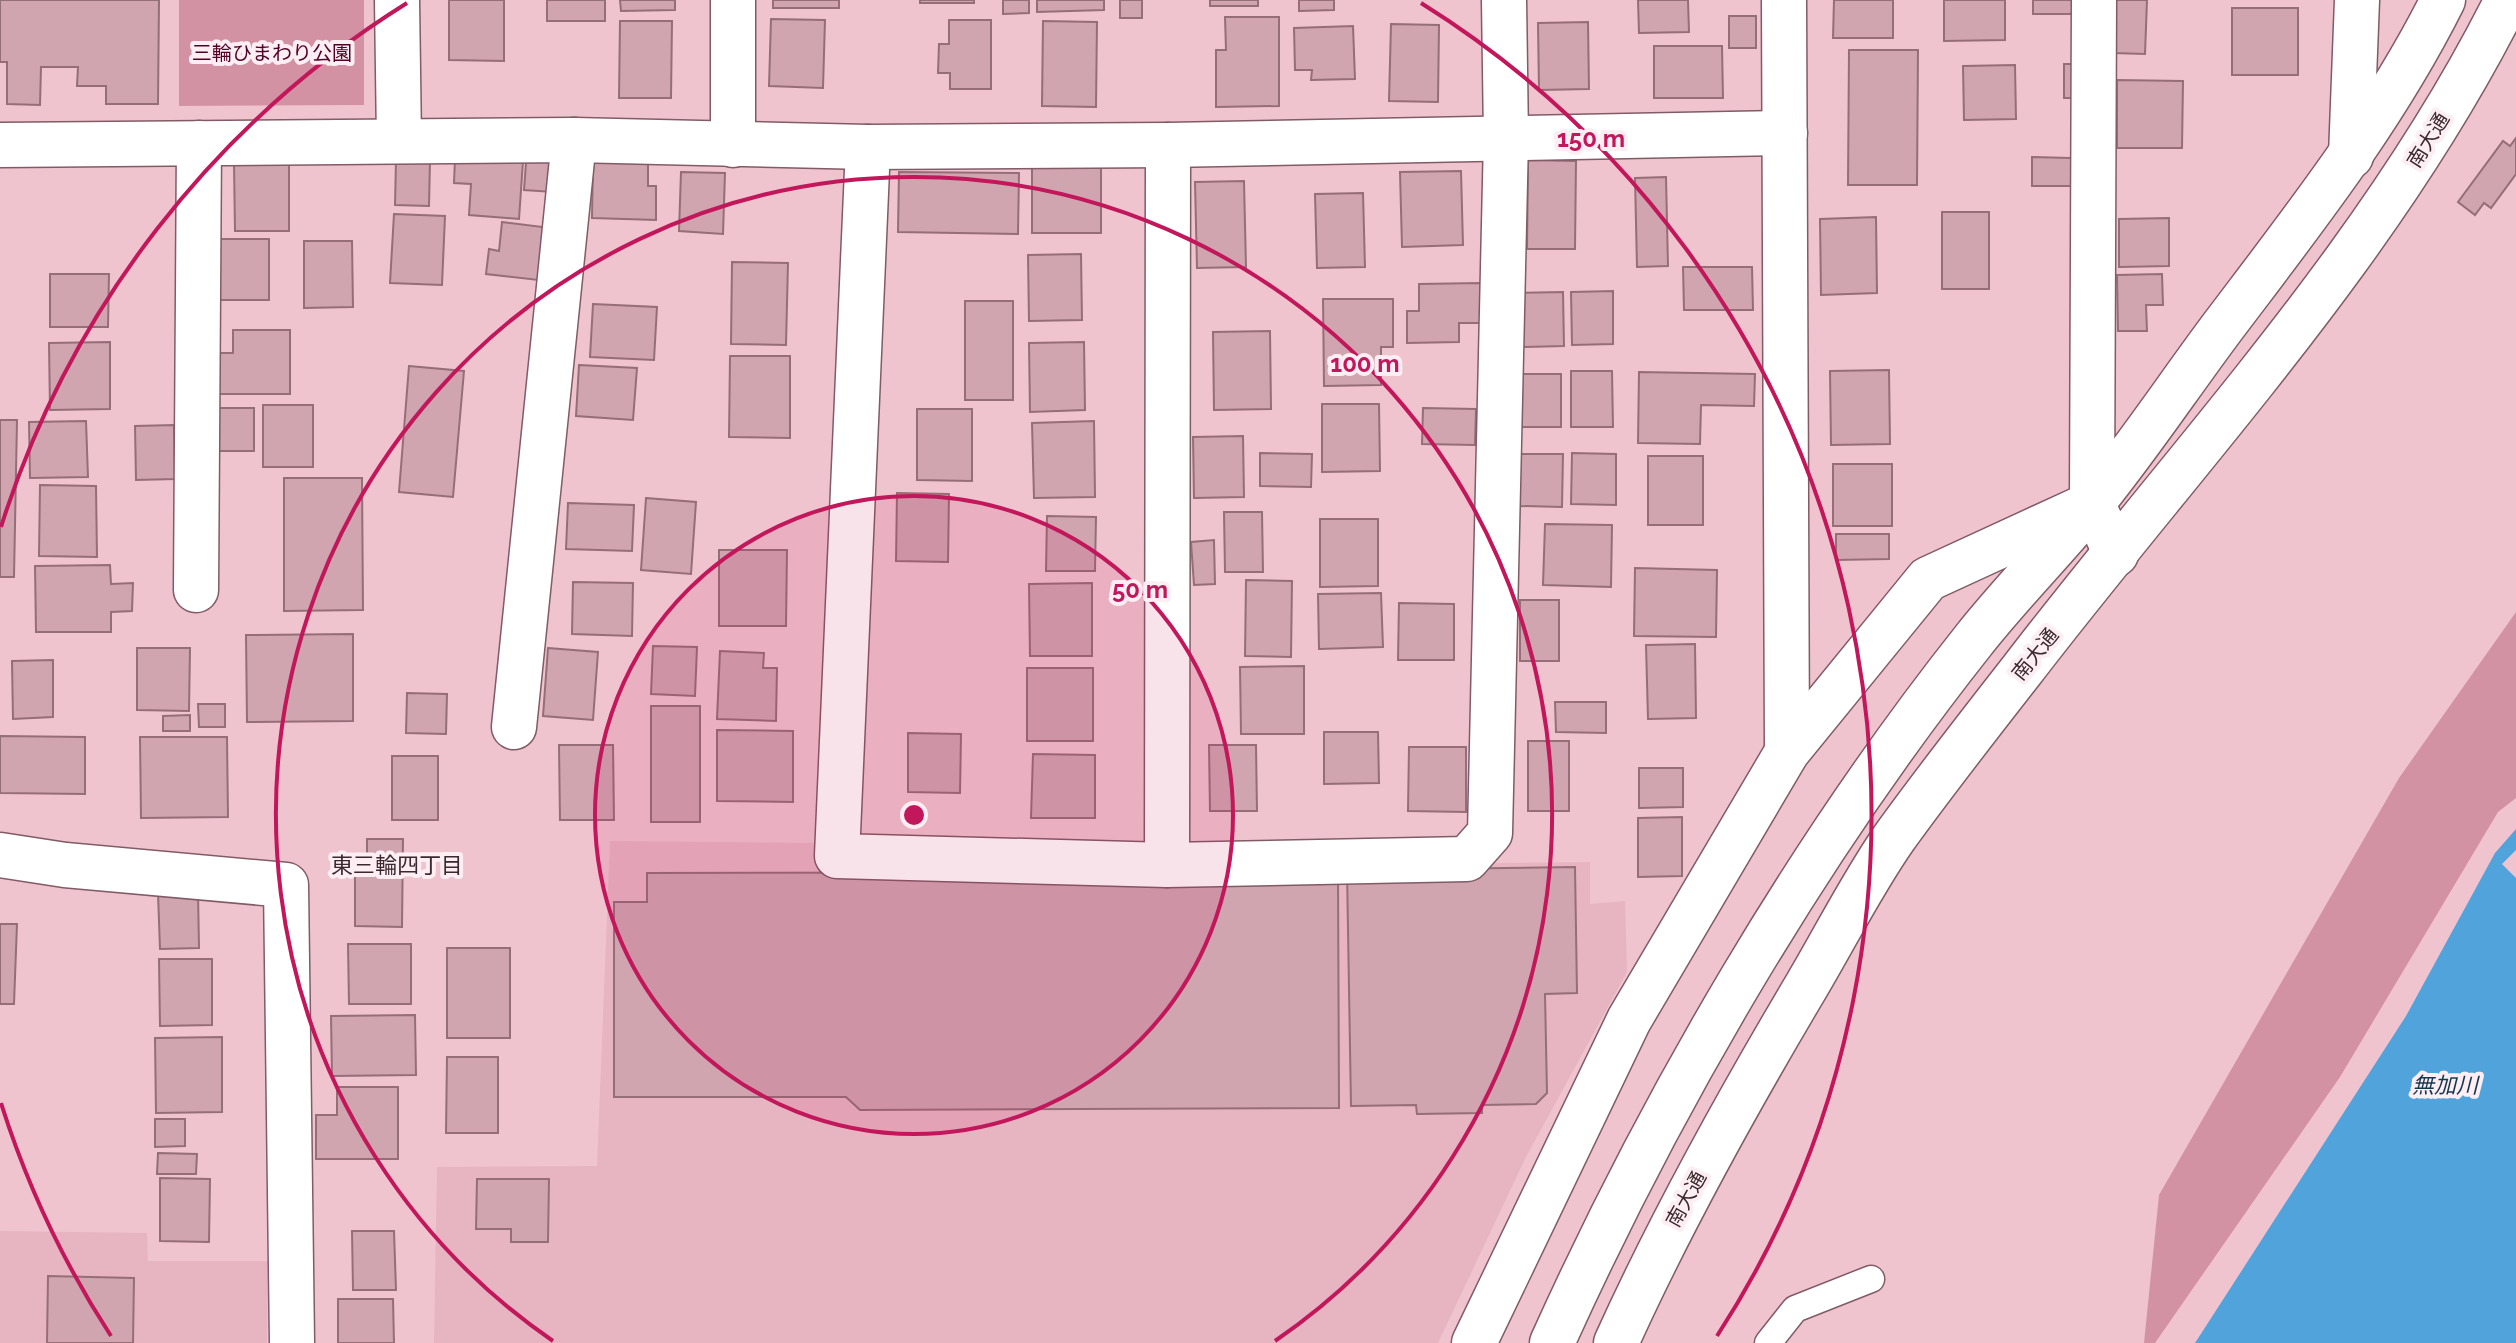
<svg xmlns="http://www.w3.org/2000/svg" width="2516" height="1343" viewBox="0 0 2516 1343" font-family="Raleway,'Noto Sans JP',sans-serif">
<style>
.built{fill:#e7b5c2}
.green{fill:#d392a4}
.water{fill:#51a3dc}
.building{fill:#d0a5b0;stroke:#956e78;stroke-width:2}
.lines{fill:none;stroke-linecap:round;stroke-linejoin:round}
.service-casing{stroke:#815b66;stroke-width:29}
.minor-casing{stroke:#815b66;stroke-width:47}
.tertiary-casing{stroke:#815b66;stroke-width:47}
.service{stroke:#fff;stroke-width:26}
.minor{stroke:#fff;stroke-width:44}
.tertiary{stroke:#fff;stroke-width:44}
.ring{fill:none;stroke:#c2185b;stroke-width:4}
.labels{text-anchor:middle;stroke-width:8;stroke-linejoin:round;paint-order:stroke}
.park-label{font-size:20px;fill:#520026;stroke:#fceef2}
.street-label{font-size:20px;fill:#3a292e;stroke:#fceef2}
.neighbourhood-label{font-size:22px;fill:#3a292e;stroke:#fceef2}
.water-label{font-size:22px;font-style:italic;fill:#14374e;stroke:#fceef2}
.centre{fill:#c2185b;stroke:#fceef2;stroke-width:4}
.ring-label{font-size:24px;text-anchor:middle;font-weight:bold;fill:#c2185b;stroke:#fceef2;stroke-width:8;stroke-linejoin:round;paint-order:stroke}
</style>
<rect width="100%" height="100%" fill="#f0c4cf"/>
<g class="built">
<polygon points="610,841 823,843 822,870 1590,862 1590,904 1625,901 1627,972 1525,1159 1438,1343 434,1343 437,1167 597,1166"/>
<polygon points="0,1231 147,1233 148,1261 268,1261 267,1343 0,1343"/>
</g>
<g class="green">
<polygon points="179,0 364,0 364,105 179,106"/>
<polygon points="2516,612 2516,798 2498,812 2340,1077 2155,1343 2144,1343 2159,1195 2399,778"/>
</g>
<polygon class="water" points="2516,829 2516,850 2502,864 2516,878 2516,1343 2195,1343 2406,1016 2495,853"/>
<g class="building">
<polygon points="0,0 159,0 158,104 106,104 106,86 77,86 78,67 41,67 40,105 7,104 7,62 0,62"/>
<polygon points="449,0 504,0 504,61 449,60"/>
<rect x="547" y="0" width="58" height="21"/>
<polygon points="620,0 675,0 675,10 621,11"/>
<rect x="773" y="0" width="66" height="8"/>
<rect x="920" y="0" width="54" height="3"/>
<polygon points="1003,0 1029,0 1029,13 1003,14"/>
<polygon points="1037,0 1104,0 1104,10 1037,12"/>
<rect x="1120" y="0" width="22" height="18"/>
<rect x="1210" y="0" width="48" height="6"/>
<polygon points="1299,0 1334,0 1334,10 1299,11"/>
<polygon points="1638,0 1688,0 1689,32 1639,33"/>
<polygon points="1834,0 1893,0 1893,38 1833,38"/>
<polygon points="1944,0 2005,0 2005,40 1944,41"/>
<rect x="2033" y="0" width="47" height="14"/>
<polygon points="2113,0 2147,0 2145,54 2112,53"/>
<rect x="2232" y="8" width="66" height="67"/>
<rect x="1729" y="16" width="27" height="32"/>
<polygon points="1225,17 1279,17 1279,106 1216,107 1216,50 1226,50"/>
<polygon points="771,19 825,20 823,88 769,86"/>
<polygon points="949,20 991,20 991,89 950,89 950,73 938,73 939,44 949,44"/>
<polygon points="620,21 672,21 671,98 619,98"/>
<polygon points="1043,21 1097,22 1096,107 1042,106"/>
<polygon points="1588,22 1589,89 1539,90 1538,23"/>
<polygon points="1391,24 1439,25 1438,102 1389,101"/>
<polygon points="1353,26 1355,79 1311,80 1312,70 1295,70 1294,28"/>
<polygon points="1654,46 1722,46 1723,98 1654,98"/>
<polygon points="1849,50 1918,50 1917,185 1848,185"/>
<rect x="2064" y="64" width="21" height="34"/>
<polygon points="2015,65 2016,119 1964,120 1963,66"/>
<polygon points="2117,80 2183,81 2182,148 2117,148"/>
<polygon points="2516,138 2516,174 2491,208 2484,203 2475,215 2458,202 2503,141 2510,146"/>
<polygon points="527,149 556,151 553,192 524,190"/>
<polygon points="2032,157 2071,158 2071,186 2032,186"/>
<polygon points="455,158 523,161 519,219 469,215 471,184 454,183"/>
<polygon points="396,160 430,160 429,206 395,205"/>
<polygon points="1528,160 1576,161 1575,249 1527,249"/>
<polygon points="593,161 648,163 648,186 656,186 656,220 592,218"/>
<polygon points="1101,162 1101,233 1032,233 1032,163"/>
<polygon points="234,163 289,163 289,231 235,231"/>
<polygon points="1461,171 1463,245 1402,247 1400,172"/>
<polygon points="681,172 725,173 723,234 679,231"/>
<polygon points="899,172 1019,173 1018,234 898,232"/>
<polygon points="1666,177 1668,266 1637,267 1635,178"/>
<polygon points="1244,181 1246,267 1197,268 1195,182"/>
<polygon points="1363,193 1365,267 1317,268 1315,194"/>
<rect x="1942" y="212" width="47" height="77"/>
<polygon points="394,214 445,216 442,285 390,283"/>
<polygon points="1876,217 1877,293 1821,295 1820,219"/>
<polygon points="2169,218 2169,266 2119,267 2119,219"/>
<polygon points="502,222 543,227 538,280 486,274 489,249 499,251"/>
<polygon points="215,239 269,239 269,300 214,300"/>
<polygon points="304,241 352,241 353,307 304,308"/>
<polygon points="1081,254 1082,320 1029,321 1028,255"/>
<polygon points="732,262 788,263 786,345 731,344"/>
<polygon points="1683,267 1752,267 1753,310 1684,310"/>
<polygon points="50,274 109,274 108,327 50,327"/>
<polygon points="2162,274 2163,305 2146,305 2147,331 2118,331 2117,275"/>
<polygon points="1481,283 1482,323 1459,323 1459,342 1407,343 1407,311 1419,311 1419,284"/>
<polygon points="1613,291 1613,344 1572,345 1571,292"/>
<polygon points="1563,292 1564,346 1520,347 1518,293"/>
<polygon points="1323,299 1393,299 1393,347 1381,347 1381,385 1324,386"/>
<rect x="965" y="301" width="48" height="99"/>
<polygon points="593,304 657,307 654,360 590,357"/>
<polygon points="233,330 290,330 290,394 213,394 213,353 233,353"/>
<polygon points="1270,331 1271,409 1214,410 1213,332"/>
<polygon points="110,342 110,409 50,410 49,343"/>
<polygon points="1084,342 1085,410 1030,412 1029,343"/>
<polygon points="730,356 790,356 790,438 729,437"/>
<polygon points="579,365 637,368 633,420 576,416"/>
<polygon points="409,366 464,371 453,497 399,492"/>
<polygon points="1889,370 1890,444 1831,445 1830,371"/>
<polygon points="1571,371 1612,371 1613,427 1571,427"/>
<polygon points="1639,372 1755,374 1754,406 1701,405 1700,444 1638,443"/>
<polygon points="1521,374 1561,374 1561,427 1520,427"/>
<polygon points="1322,404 1379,404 1380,471 1322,472"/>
<rect x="263" y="405" width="50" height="62"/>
<polygon points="219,408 254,408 254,451 218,451"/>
<polygon points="1423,408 1476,409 1475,445 1422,444"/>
<polygon points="917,409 972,409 972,481 917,480"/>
<polygon points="0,420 17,420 14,577 0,577"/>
<polygon points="86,421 88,477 30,478 29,422"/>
<polygon points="1094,421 1095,497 1034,498 1032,423"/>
<polygon points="174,425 175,479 136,480 135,426"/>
<polygon points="1243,436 1244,497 1194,498 1193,437"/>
<polygon points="1260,453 1312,454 1311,487 1260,486"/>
<polygon points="1572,453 1616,454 1616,505 1571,504"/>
<polygon points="1519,454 1563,454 1562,507 1519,506"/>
<rect x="1648" y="456" width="55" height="69"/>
<rect x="1833" y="464" width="59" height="62"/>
<polygon points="284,478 362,478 363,610 284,611"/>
<polygon points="40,485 96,486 97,557 39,556"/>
<polygon points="897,493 949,494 948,562 896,561"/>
<polygon points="646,498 696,502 691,574 641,570"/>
<polygon points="568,503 634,505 632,551 566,549"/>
<polygon points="1224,512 1262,512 1263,572 1225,572"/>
<polygon points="1047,516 1096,517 1095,571 1046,571"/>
<polygon points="1320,519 1378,519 1378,586 1320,587"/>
<polygon points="1545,524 1612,525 1611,587 1543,585"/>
<polygon points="1836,534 1889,534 1889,559 1836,560"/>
<polygon points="1214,540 1215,584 1194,585 1191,542"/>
<polygon points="719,550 787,550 786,626 719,626"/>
<polygon points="110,565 111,584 133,583 132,611 111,612 111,632 36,632 35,566"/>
<polygon points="1635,568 1717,570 1716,637 1634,636"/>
<polygon points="1246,580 1292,581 1291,657 1245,656"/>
<polygon points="573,582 633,583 632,636 572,634"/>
<polygon points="1092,583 1092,656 1030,656 1029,584"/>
<polygon points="1381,593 1383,647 1319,649 1318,594"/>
<rect x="1520" y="600" width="39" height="61"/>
<polygon points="1399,603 1454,604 1454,660 1398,660"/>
<polygon points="353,634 353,721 247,722 246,635"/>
<polygon points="1695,644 1696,718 1648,719 1646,645"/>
<polygon points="653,646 697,647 695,696 651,694"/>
<polygon points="137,648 190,648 189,711 137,710"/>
<polygon points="548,648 598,652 593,720 543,716"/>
<polygon points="720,651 764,653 763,668 777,668 776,721 717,719"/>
<polygon points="53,660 53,717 13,719 12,661"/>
<polygon points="1304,666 1304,734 1241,734 1240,667"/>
<rect x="1027" y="668" width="66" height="73"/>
<polygon points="407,693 447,694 446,734 406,733"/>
<polygon points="1555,702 1606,702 1606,733 1556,732"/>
<polygon points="198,704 225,704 225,727 199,727"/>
<rect x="651" y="706" width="49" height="116"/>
<polygon points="190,715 190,731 163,731 163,716"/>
<polygon points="717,730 793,731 793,802 717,801"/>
<polygon points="1324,732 1378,732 1379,783 1324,784"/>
<polygon points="908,733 961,734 960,793 908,792"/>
<polygon points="0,736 85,737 85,794 0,793"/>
<polygon points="140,737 227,737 228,817 141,818"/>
<rect x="1528" y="741" width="41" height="70"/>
<polygon points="559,745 613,745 614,820 560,820"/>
<polygon points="1209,745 1256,745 1257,811 1210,811"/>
<polygon points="1409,747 1466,747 1466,812 1408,811"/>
<polygon points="1033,754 1095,755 1095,818 1031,818"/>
<rect x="392" y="756" width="46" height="64"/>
<polygon points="1639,768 1683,768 1683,807 1639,808"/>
<polygon points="1682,817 1682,876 1638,877 1638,818"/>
<polygon points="367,839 403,839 402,927 355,926 355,863 367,863"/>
<polygon points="1575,867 1577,993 1545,994 1547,1093 1536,1104 1482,1105 1482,1113 1417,1114 1416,1105 1351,1106 1347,870"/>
<polygon points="1338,872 1339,1108 860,1110 846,1097 614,1097 614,902 647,902 647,873"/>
<polygon points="198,891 199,948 160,949 158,893"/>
<polygon points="0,924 17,924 14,1004 0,1004"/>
<polygon points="348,944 411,944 411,1004 349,1004"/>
<rect x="447" y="948" width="63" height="90"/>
<polygon points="159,959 212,959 212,1025 160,1026"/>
<polygon points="415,1015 416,1075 332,1076 331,1016"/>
<polygon points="222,1037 222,1112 156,1113 155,1038"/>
<polygon points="447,1057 498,1057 498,1133 446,1133"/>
<polygon points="337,1087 398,1087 398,1159 316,1159 316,1115 337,1115"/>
<polygon points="155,1119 185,1119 185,1146 155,1147"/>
<polygon points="158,1153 197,1154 196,1174 157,1174"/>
<polygon points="160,1178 210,1179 209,1242 160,1241"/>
<polygon points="477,1179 549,1179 548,1242 511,1242 511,1229 476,1229"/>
<polygon points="352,1231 394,1231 396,1290 353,1290"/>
<polygon points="48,1276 134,1278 133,1343 47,1343"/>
<polygon points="338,1299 393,1299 394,1343 338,1343"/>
</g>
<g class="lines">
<g class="service-casing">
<polyline id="service" points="1768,1343 1795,1309 1871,1279"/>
</g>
<g class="minor-casing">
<g id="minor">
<polyline points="397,0 399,141"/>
<polyline points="733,0 733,145"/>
<polyline points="1784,0 1787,752"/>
<polyline points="2094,0 2092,503 2116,554"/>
<polyline points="0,145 574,140 868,147 1168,145 1785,133"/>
<polyline points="868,147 837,856 1167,865 1467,859 1490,833 1506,138 1504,0"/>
<polyline points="2351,156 2357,0"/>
<polyline points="196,590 199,143"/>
<polyline points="514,727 574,140"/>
<polyline points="0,855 65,865 286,885 292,1343"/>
<polyline points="1167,865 1168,145"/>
</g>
</g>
<g class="tertiary-casing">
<g id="tertiary">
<polyline points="1474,1343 1629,1020 1787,752 1928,579 2078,510"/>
<path d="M1552,1343C1661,1101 1808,849 1973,641C2010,594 2052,552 2090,506C2136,450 2177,388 2221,329C2301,223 2383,120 2443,0"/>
<path d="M1616,1343C1672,1219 1738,1101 1807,985C1836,936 1862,884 1894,838C1935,781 1979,725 2022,670C2190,451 2383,249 2507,0"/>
</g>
</g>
<use href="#service" class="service"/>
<use href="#minor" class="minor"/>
<use href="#tertiary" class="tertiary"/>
</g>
<circle cx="914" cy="815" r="319" fill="#c2185b" fill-opacity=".12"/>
<g class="ring">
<circle cx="914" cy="815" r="319"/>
<path d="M553 1341A638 638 0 1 1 1275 1341"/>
<path d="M111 1336A957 957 0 0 1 1 1103M1 527A957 957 0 0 1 407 3M1421 3A957 957 0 0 1 1717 1336"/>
</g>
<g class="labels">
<g class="park-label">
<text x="272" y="60">三輪ひまわり公園</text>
</g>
<g class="street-label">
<text transform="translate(2428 140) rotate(-58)" y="7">南大通</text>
<text transform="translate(2035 654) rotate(-51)" y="7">南大通</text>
<text transform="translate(1686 1199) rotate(-61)" y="7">南大通</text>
</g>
<g class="neighbourhood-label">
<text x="397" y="873">東三輪四丁目</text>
</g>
<g class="water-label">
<text x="2445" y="1093">無加川</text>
</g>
</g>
<circle cx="914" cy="815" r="12" class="centre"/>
<g class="ring-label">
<text x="1591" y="147">150 m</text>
<text x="1365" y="372">100 m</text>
<text x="1140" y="598">50 m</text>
</g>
</svg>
